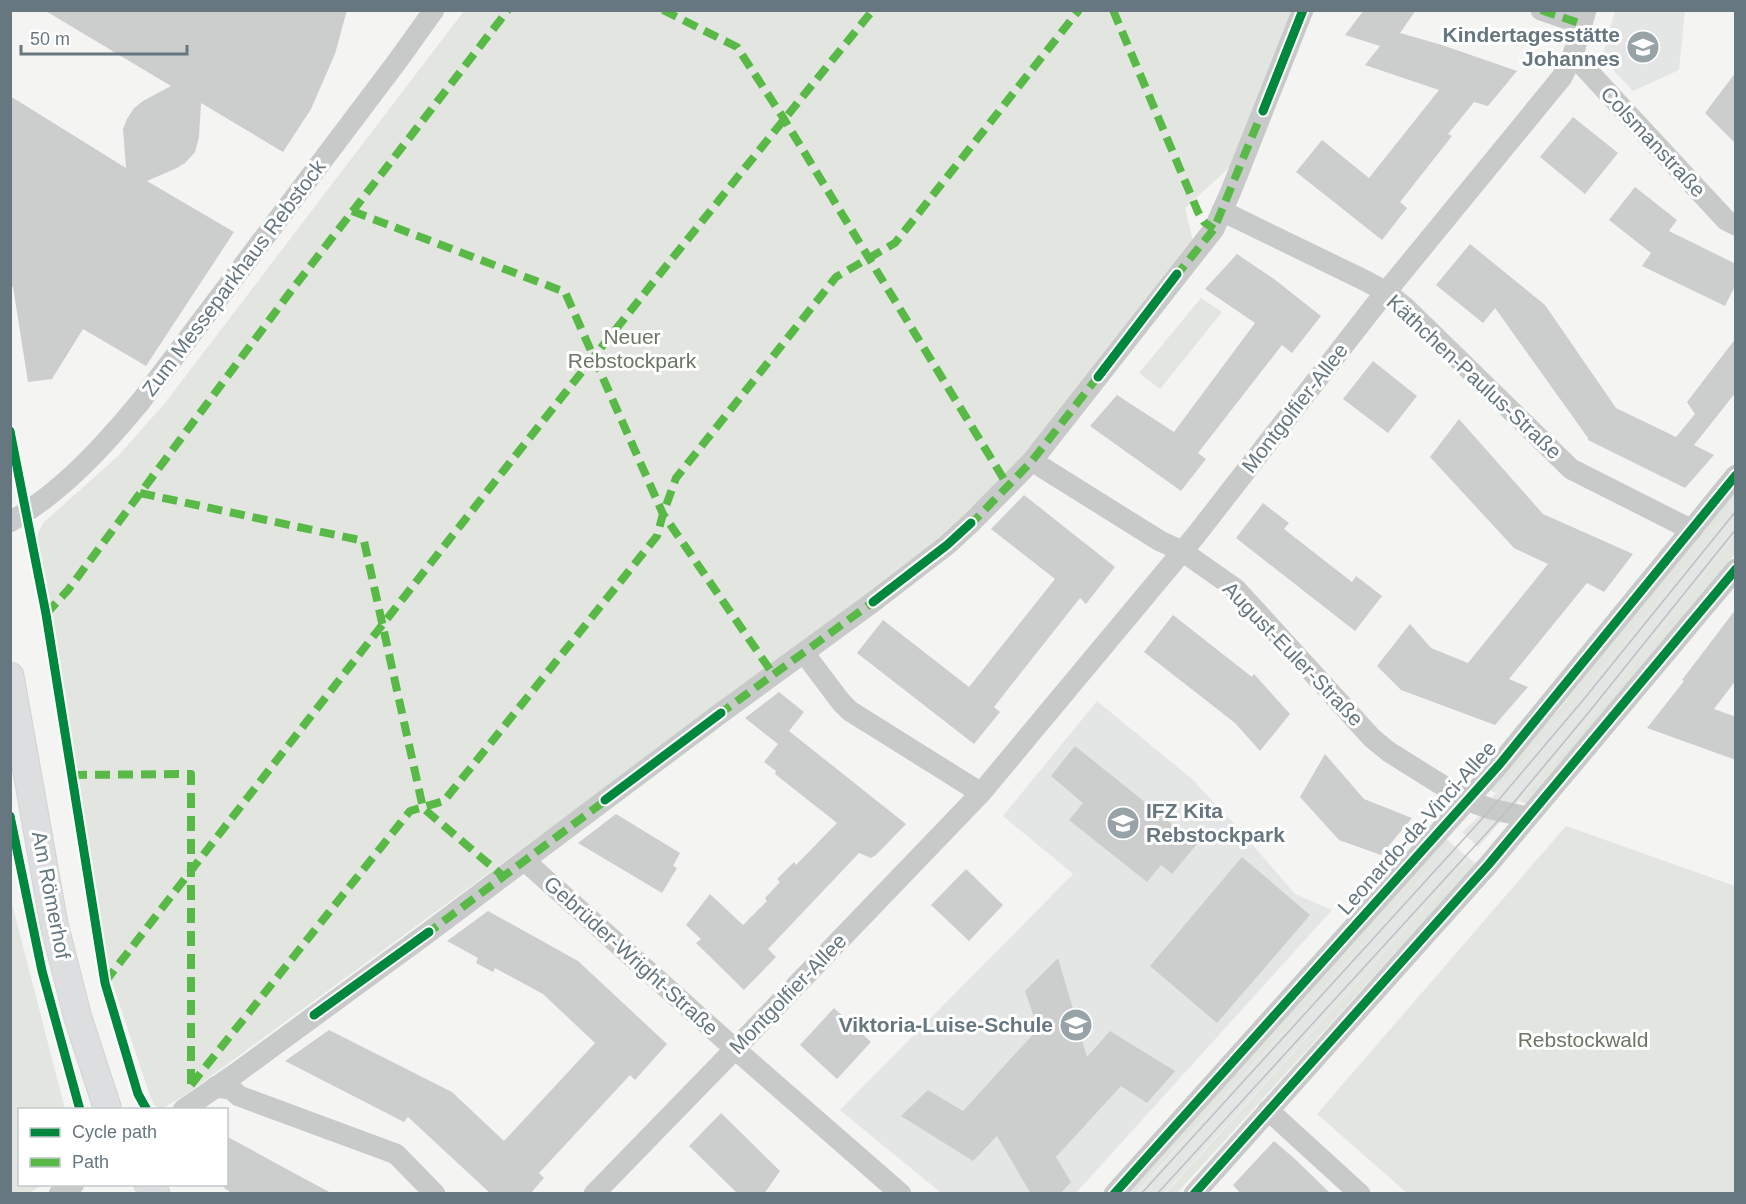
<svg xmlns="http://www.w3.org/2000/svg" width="1746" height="1204" viewBox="0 0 1746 1204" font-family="Arial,sans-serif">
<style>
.built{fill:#e4e5e5}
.green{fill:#e3e6e0}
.building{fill:#cccdcd}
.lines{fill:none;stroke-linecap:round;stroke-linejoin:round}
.major-casing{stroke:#d1d2d2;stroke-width:29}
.minor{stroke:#c8caca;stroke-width:21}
.major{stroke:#dddedf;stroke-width:27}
.tram{stroke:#bebfc0;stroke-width:1.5}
.quiet{stroke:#58b947;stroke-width:8;stroke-dasharray:15 8;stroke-linecap:butt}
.cycleway-casing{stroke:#fff;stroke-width:13}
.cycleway{stroke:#00873e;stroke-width:9}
.labels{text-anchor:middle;stroke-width:6;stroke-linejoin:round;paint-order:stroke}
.poi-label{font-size:21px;font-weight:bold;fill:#677780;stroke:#fff;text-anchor:end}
.street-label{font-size:21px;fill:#677780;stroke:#fff}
.park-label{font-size:21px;fill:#6a7865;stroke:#fff}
</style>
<rect width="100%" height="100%" fill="#f4f4f3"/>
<g class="built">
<polygon points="1615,11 1685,11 1679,70 1633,91 1602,58"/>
<polygon points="1735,504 1735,535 1588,722 1514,806 1492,798 1614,656"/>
<polygon points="1097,701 1191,778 1240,830 1295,894 1332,910 1076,1193 941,1193 840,1110 1073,874 1003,816"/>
<polygon points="1483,813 1502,820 1478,847 1462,832"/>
<polygon points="1452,844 1469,858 1165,1193 1136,1194 1327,984"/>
</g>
<g class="green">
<polygon points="464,11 1296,11 1232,165 1185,208 1193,242 1038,440 950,532 801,645 181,1098 161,1109 154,1105 150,1096 106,964 37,536 43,523 118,456 165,403"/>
<polygon points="1201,298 1222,312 1160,389 1139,373"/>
<polygon points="1735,490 1735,504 1614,656 1496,793 1488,789 1560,708"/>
<polygon points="1735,535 1735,554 1581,746 1527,804 1519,801 1588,722"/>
<polygon points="1566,826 1735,886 1735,1193 1407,1193 1317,1114"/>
<polygon points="1444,837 1452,844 1327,984 1136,1193 1123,1194"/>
<polygon points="1469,858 1476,864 1177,1193 1165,1194"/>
<polygon points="10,896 65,1109 20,1110 20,1184 42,1185 29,1193 11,1193"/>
</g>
<g class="building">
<polygon points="44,10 347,10 335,54 311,109 283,152 201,103 199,137 195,152 185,163 177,168 147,181 234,232 146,366 83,329 52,379 28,382 13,287 10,285 10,96 126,168 123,129 127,119 134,108 143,101 171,86"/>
<polygon points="1364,10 1416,10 1400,33 1442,45 1517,71 1488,106 1474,102 1448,134 1452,136 1400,202 1407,208 1382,240 1296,172 1322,140 1369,178 1439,90 1365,65 1380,46 1345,35"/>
<polygon points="1736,72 1736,144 1705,113"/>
<polygon points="1573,117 1618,153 1585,194 1540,157"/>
<polygon points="1635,187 1677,220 1669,231 1736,264 1736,284 1725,306 1642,266 1651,253 1609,220"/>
<polygon points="1470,244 1545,305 1616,408 1676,437 1695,414 1687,402 1736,338 1736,392 1694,445 1714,455 1685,488 1588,440 1588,438 1495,308 1483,323 1436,285"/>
<polygon points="1237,254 1274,279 1321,316 1292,353 1282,345 1198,453 1206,459 1181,491 1090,426 1117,395 1174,432 1255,323 1205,289"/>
<polygon points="1373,361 1417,396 1388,433 1343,399"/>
<polygon points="1459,419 1543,514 1633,554 1604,592 1587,583 1509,679 1528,687 1495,725 1401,690 1377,666 1410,624 1431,648 1468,663 1548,564 1514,548 1430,457"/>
<polygon points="1024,495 1115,567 1086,604 1080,598 994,707 1000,712 974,744 857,653 883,620 969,687 1055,579 991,529"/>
<polygon points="1263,503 1289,523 1284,529 1352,582 1356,576 1382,596 1355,631 1236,538"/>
<polygon points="1736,609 1736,680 1714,709 1736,717 1736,760 1647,728 1684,681 1682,680"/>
<polygon points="1173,615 1252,677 1254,674 1290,714 1260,751 1235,723 1144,652"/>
<polygon points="779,692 804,712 789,731 906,824 876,855 871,858 859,853 768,949 776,957 744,990 696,943 701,939 686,925 710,894 743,925 767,901 765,898 780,882 777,879 794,862 796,865 837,823 775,774 776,771 764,762 778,744 745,718"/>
<polygon points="1075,746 1197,844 1172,874 1161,865 1147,882 1069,820 1083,803 1051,776"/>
<polygon points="1325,754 1364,799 1412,818 1381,855 1339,840 1300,797"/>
<polygon points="616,814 680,853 673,866 677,868 662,893 578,843"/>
<polygon points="1242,857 1310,915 1217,1023 1150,966"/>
<polygon points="966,869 1003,905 969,941 931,905"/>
<polygon points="488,911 578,961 667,1044 635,1080 630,1075 539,1173 544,1178 530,1194 491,1194 408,1117 404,1122 285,1061 329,1030 452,1092 504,1141 595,1043 543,994 495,968 493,972 476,963 478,958 447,941"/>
<polygon points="1058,958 1087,1057 1110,1031 1175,1071 1147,1103 1121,1086 1056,1157 1071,1182 1060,1194 1031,1194 997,1136 973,1161 901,1116 928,1090 963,1111 1038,1029 1025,991"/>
<polygon points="834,1008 871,1042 837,1079 800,1045"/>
<polygon points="721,1113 780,1171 764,1194 738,1194 689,1146"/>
<polygon points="226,1136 292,1172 333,1194 233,1194 224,1188 226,1185"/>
<polygon points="1274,1141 1295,1159 1331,1194 1241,1194 1233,1185"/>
</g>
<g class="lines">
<g class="major-casing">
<g id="major">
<polyline points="10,676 54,924 78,1018 108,1110"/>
<polyline points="148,1184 156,1194"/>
</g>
</g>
<g class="minor">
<polyline points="1541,10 1582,24"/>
<polyline points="1573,55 1726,220 1736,225"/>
<polyline points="1222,211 1366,281 1386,292 1406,308 1571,469 1692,530"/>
<polyline points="1032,461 1160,541 1182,551 1236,589 1372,738 1389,752 1466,800 1491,809 1527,817"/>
<path d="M10,522C62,492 103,447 141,401L399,59L434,10"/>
<polyline points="804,653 841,702 850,711 981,793"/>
<polyline points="525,861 735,1049 901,1194"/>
<polyline points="215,1087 231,1089 239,1096 396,1154 435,1194"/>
<polyline points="183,1110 238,1072 429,932 721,713 873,602 947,545 971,523 1032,461 1214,229 1231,191 1303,10"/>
<polyline points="1268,1110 1360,1194"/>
<polyline points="59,1194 74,1184"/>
<polyline points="594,1194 735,1049 981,793 1196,535 1372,309 1562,77 1573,55 1586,10"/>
<polyline points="1114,1194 1499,765 1736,475"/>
<polyline points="1194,1194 1489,864 1736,569"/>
</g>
<use href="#major" class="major"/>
<g class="tram">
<polyline points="1141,1194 1491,809 1584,699 1736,511"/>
<polyline points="1157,1194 1505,813 1589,712 1736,529"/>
</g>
<g class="quiet">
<polyline points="663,10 737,47 784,119 1008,486"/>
<polyline points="1113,10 1198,212 1204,222 1214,229"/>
<polyline points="1541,10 1582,24"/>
<polyline points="352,211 565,292 663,514 773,674"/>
<polyline points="1175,277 1214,229 1265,105"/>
<polyline points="140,493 364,541 423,808 503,876"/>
<polyline points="969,526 1032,461 1100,374"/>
<polyline points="46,614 68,590 291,291 508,10"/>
<polyline points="718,715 877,599"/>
<polyline points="72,775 191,774 191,1085"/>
<polyline points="425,935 610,797"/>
<path d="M105,982C357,655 612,330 873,10"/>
<polyline points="191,1085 410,811 444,801 657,536 663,514 676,478 836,277 895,243 1079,10"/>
</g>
<g class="cycleway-casing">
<g id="cycleway">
<polyline points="1263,111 1303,10"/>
<polyline points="1098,377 1177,274"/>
<polyline points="10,431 46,614 105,983 138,1094 147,1110"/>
<polyline points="873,602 947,545 971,523"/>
<polyline points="605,800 721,713"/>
<polyline points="10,816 42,971 80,1110"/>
<polyline points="314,1015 429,932"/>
<polyline points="1114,1194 1499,765 1736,475"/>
<polyline points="1194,1194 1489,864 1736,569"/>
</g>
</g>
<use href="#cycleway" class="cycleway"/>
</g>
<defs>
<g id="school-disc" transform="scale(1.725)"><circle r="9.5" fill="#98a3a8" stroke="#fff"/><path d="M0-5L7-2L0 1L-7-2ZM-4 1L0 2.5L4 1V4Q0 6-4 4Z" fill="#fff"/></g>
</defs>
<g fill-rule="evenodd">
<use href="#school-disc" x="1643" y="47"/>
<use href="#school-disc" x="1123" y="823"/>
<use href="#school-disc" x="1076" y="1025"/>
</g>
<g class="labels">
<g class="poi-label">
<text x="1620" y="42">Kindertagesstätte<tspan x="1620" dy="24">Johannes</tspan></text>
<text x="1146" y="818" text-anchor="start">IFZ Kita<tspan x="1146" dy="24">Rebstockpark</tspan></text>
<text x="1053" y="1032">Viktoria-Luise-Schule</text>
</g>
<g class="street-label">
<text transform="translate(1653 142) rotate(47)" y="7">Colsmanstraße</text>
<text transform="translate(234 278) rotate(-53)" y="7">Zum Messeparkhaus Rebstock</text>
<text transform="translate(1474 377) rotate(43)" y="7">Käthchen-Paulus-Straße</text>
<text transform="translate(1295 408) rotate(-52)" y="7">Montgolfier-Allee</text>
<text transform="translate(1293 654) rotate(46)" y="7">August-Euler-Straße</text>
<text transform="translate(1417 828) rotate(-48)" y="7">Leonardo-da-Vinci-Allee</text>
<text transform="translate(51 895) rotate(79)" y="7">Am Römerhof</text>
<text transform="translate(631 956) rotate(42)" y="7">Gebrüder-Wright-Straße</text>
<text transform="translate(788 994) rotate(-46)" y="7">Montgolfier-Allee</text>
</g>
<g class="park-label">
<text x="632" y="344">Neuer<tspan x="632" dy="24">Rebstockpark</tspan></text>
<text x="1583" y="1047">Rebstockwald</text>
</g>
</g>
<rect width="1746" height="1204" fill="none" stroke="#677780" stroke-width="24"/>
<rect x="18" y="1108" width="210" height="78" fill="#ffffff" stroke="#c2c9cc" stroke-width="1.5"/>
<rect x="30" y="1128" width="30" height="9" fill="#00873e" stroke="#c2c9cc" stroke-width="1.5"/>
<text x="72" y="1138" font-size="18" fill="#677780">Cycle path</text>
<rect x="30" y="1158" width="30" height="9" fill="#58b947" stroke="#c2c9cc" stroke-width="1.5"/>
<text x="72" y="1168" font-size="18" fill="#677780">Path</text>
<path d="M21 45v9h166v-9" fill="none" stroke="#677780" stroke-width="3"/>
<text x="30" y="45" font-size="18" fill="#677780" stroke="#ffffff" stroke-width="4.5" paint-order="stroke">50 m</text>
</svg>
